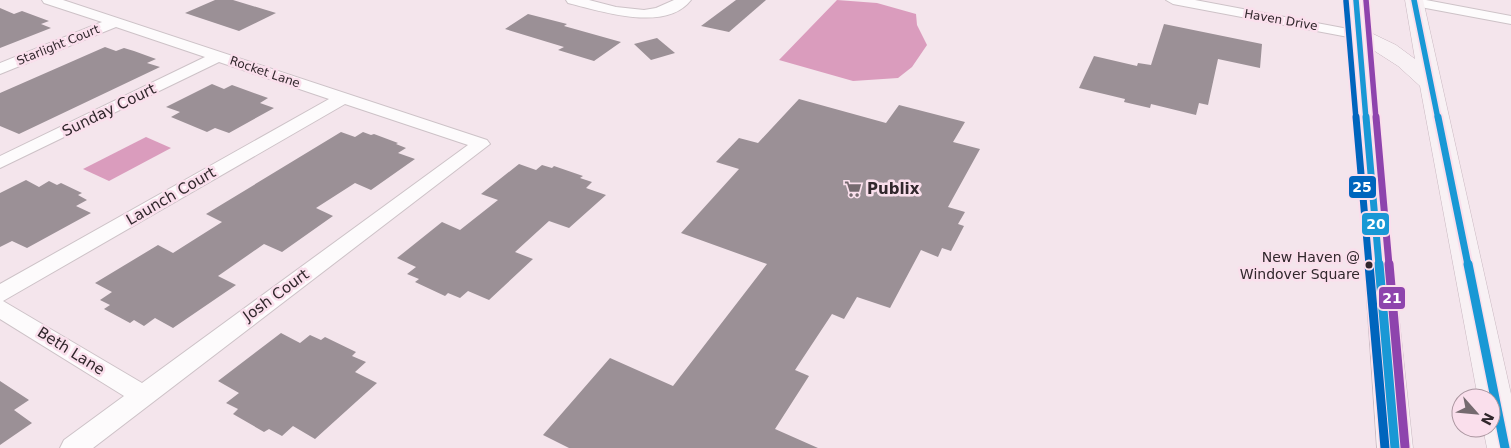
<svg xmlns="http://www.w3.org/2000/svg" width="1511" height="448" viewBox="0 0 1511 448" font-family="'DejaVu Sans',sans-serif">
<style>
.water{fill:#da9cbd}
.building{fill:#9b9096}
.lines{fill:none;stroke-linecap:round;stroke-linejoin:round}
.minor-casing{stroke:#cdc2c7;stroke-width:2}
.primary-casing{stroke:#c9b8c1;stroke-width:1}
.minor{fill:#fdfbfc;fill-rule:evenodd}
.primary{fill:#f8f1f4;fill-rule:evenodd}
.bus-1-far2-casing{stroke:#fadfec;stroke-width:9}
.bus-1-far1-casing{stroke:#fadfec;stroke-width:11}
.bus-1-casing{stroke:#fadfec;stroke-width:12}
.bus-2-far2-casing{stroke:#fadfec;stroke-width:9}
.bus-2-far1-casing{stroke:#fadfec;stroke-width:11}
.bus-2-casing{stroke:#fadfec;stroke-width:12}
.bus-3-far2-casing{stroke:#fadfec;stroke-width:9}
.bus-3-far1-casing{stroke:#fadfec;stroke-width:11}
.bus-3-casing{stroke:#fadfec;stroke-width:12}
.bus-1-far2{stroke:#1998d5;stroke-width:5.5}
.bus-1-far1{stroke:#1998d5;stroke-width:7}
.bus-1{stroke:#1998d5;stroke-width:9}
.bus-2-far2{stroke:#0065bd;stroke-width:5.5}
.bus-2-far1{stroke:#0065bd;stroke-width:7}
.bus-2{stroke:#0065bd;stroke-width:9}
.bus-3-far2{stroke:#8e44ad;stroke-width:5.5}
.bus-3-far1{stroke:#8e44ad;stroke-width:7}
.bus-3{stroke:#8e44ad;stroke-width:9}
.bus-dot{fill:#31272c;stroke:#fadfec;stroke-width:2}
.labels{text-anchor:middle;stroke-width:5;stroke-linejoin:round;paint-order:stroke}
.far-street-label{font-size:12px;fill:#31272c;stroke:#fadfec}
.bus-label{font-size:14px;fill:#31272c;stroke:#fadfec;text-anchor:end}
.street-label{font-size:15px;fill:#31272c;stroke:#fadfec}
.poi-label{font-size:15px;font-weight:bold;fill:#31272c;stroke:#fadfec;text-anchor:start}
.line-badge{stroke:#fadfec;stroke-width:2}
.badge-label{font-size:14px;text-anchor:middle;font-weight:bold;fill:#fff}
</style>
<rect width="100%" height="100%" fill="#f4e5ec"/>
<g class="water">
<polygon points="837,0 877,3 916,14 917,25 927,45 912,67 898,78 853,81 779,60"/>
<polygon points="146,137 171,148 109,181 83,169"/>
</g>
<g class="building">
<polygon points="215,0 233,0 276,13 239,31 185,13"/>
<polygon points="736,0 766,0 729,32 701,26"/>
<polygon points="0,8 14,14 22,11 49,21 41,24 51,28 0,48"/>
<polygon points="528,14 567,24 564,26 621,42 594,61 558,50 564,47 505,29"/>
<polygon points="1164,24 1262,44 1260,68 1218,59 1208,105 1199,103 1196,115 1151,104 1150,108 1124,102 1125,99 1079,88 1094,56 1137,66 1138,63 1151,65"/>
<polygon points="657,38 675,53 651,60 634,44"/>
<polygon points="105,47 116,51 124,48 134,51 156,59 147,63 160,67 19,134 0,126 0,93"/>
<polygon points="212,84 224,89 232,85 243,89 268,98 260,103 274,108 229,133 215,128 207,132 171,117 180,112 166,107"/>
<polygon points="799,99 886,123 899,105 965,122 953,142 980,149 948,207 965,212 958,224 964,226 951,251 942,248 938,257 921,250 890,308 857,297 844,319 832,314 795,370 809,376 775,429 818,448 569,448 543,435 610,358 673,386 767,264 681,233 739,169 716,162 739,138 758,143"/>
<polygon points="341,132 355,137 363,132 371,135 374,134 398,143 396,144 406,148 398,153 415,159 371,190 355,183 316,208 333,216 282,252 264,244 218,276 236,285 173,328 155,318 144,326 134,320 130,323 104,309 110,305 100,300 112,292 95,283 158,245 173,253 184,246 222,222 206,214"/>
<polygon points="519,164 536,170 542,165 552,168 554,166 583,176 580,178 592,182 586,188 606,195 569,228 549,221 515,252 533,259 489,300 468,291 460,298 448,293 445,296 415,282 419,279 407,274 416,267 397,258 442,222 460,230 498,200 481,194"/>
<polygon points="26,180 39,187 49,181 57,185 61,183 82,193 78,195 87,200 76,206 91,213 27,248 12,241 0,247 0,193"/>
<polygon points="281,333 300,343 310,335 321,340 325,337 356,352 352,356 366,362 355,372 377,383 315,439 293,426 282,436 269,429 264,432 233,414 238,409 226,403 239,393 218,381"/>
<polygon points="0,381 29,400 14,410 32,423 0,445"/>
</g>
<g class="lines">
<g class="minor-casing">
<g id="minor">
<path d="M42,0H63L487,140L490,144L93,448H60L64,440L124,396L0,319V284L329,99L219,62L0,168V156L205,57L116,27L0,74V63L102,22L44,3ZM345,104L468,145L142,383L3,301Z"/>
<path d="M566,0H589L616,7L644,10L656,8L674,0H691C666,33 600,11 568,3Z"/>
<polygon points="1166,0 1195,0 1359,31 1366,35 1359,39 1173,4"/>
<polygon points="1410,0 1426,0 1511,16 1511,24 1415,6 1410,5"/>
</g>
</g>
<g class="primary-casing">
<polygon id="primary" points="1347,0 1365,0 1369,32 1396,45 1415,59 1405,0 1423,0 1511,394 1511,448 1487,448 1483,428 1491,428 1491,398 1478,398 1420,86 1398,66 1370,48 1413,448 1377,448"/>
</g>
<use href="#minor" class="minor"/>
<use href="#primary" class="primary"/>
<g class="bus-1-far2-casing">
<g id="bus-1-far2">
<polyline points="1356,0 1366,119"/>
<polyline points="1414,0 1438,119"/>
</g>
</g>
<g class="bus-1-far1-casing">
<g id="bus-1-far1">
<polyline points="1366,117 1379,265"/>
<polyline points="1438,117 1468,265"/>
</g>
</g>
<g class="bus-1-casing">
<g id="bus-1">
<polyline points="1379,264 1395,448"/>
<polyline points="1468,264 1505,448"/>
</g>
</g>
<g class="bus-2-far2-casing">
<polyline id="bus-2-far2" points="1346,1 1356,119"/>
</g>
<g class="bus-2-far1-casing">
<polyline id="bus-2-far1" points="1356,117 1369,265"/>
</g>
<g class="bus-2-casing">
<polyline id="bus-2" points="1369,264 1385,448"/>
</g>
<g class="bus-3-far2-casing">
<polyline id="bus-3-far2" points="1366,0 1376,119"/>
</g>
<g class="bus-3-far1-casing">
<polyline id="bus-3-far1" points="1376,117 1389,265"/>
</g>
<g class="bus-3-casing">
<polyline id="bus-3" points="1389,264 1405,447"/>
</g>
<use href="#bus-1-far2" class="bus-1-far2"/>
<use href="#bus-1-far1" class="bus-1-far1"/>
<use href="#bus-1" class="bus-1"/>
<use href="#bus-2-far2" class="bus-2-far2"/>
<use href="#bus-2-far1" class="bus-2-far1"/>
<use href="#bus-2" class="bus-2"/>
<use href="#bus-3-far2" class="bus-3-far2"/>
<use href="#bus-3-far1" class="bus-3-far1"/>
<use href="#bus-3" class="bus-3"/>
</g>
<defs>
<g id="supermarket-bare" transform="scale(1.35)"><path d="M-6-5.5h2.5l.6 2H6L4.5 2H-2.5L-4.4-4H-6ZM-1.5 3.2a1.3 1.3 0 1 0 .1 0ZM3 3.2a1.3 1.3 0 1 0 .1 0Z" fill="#756a6f" stroke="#fadfec" stroke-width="2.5" paint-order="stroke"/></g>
</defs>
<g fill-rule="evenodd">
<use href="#supermarket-bare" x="853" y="189"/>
</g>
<circle class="bus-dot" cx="1369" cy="265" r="4.5"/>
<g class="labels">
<g class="far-street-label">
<text transform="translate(1281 20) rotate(10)" y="4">Haven Drive</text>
<text transform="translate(58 45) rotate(-22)" y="4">Starlight Court</text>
<text transform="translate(265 72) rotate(19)" y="4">Rocket Lane</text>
</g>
<g class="bus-label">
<text x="1360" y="262">New Haven @<tspan x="1360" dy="17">Windover Square</tspan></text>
</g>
<g class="street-label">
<text transform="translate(109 110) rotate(-26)" y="5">Sunday Court</text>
<text transform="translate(171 196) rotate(-30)" y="5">Launch Court</text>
<text transform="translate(276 295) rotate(-36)" y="5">Josh Court</text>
<text transform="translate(71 351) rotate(32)" y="5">Beth Lane</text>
</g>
<g class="poi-label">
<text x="867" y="194">Publix</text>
</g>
</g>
<g class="line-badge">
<rect x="1348" y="175" width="29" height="24" rx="5" fill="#0065bd"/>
<rect x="1361" y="212" width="29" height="24" rx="5" fill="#1998d5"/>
<rect x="1378" y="286" width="28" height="24" rx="5" fill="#8e44ad"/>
</g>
<g class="badge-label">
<text x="1362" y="192">25</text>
<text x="1376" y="229">20</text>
<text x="1392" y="303">21</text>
</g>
<g transform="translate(1476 413) rotate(117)"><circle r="24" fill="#fadfec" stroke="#aa959f"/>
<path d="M0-4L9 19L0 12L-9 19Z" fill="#756a6f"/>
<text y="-8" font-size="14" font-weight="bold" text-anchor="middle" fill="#31272c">N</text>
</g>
</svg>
